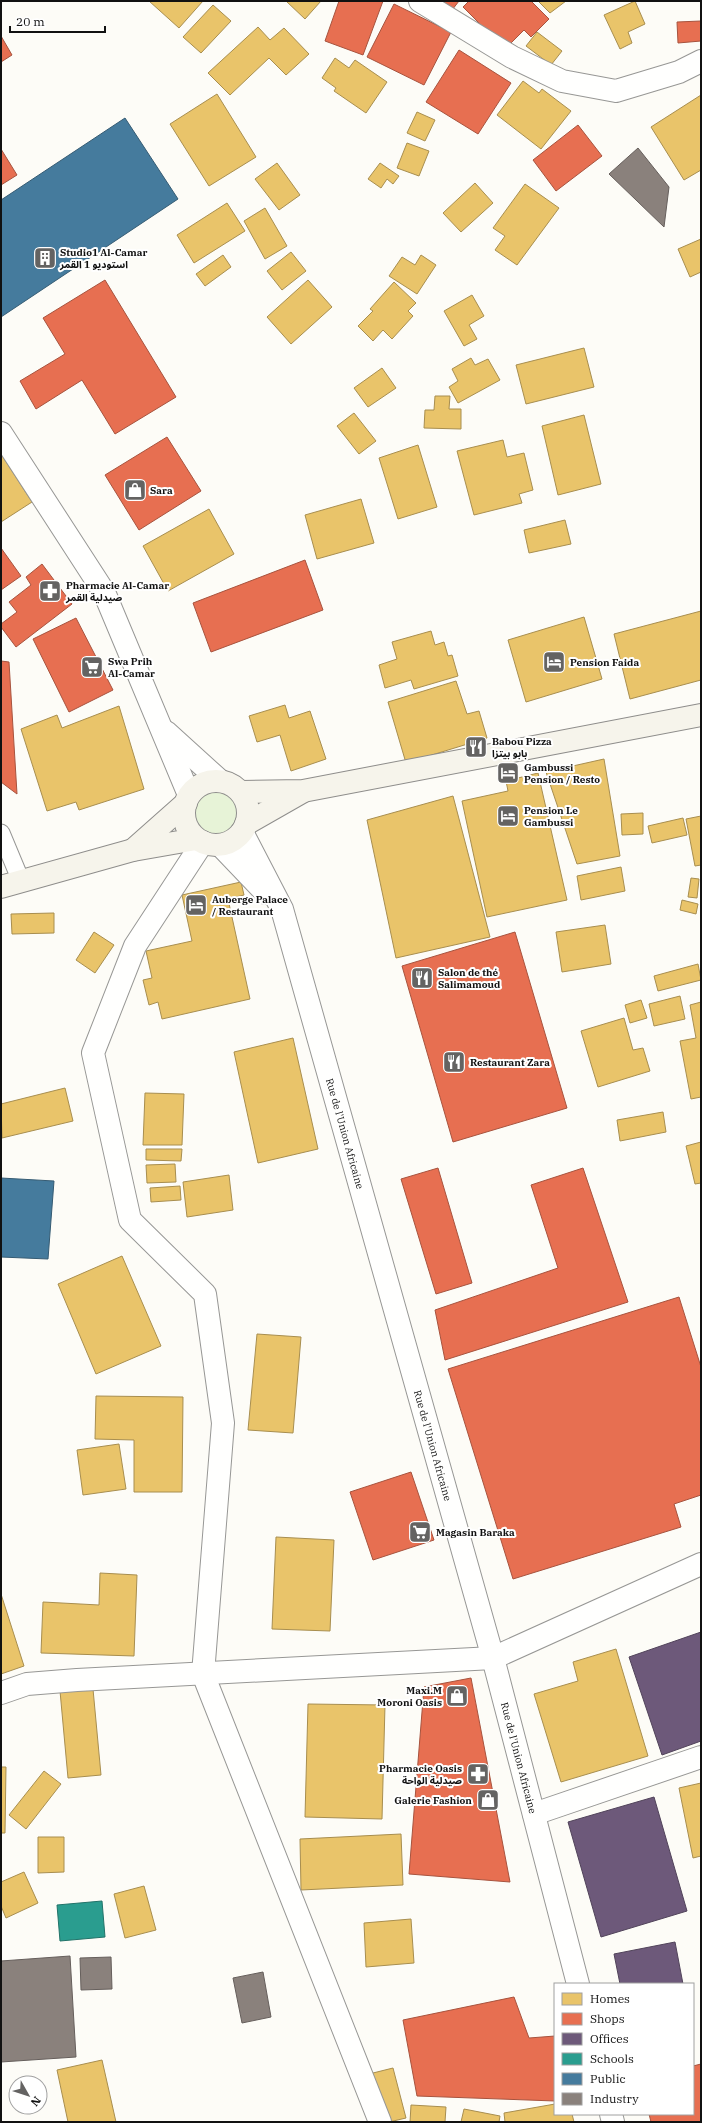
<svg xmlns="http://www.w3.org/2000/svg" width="702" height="2123" viewBox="0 0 702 2123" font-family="'IBM Plex Serif','Noto Sans Arabic',serif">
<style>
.green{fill:#e7f3d7}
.homes{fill:#e9c46a;stroke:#a88e4f}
.shops{fill:#e76f51;stroke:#a7533e}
.offices{fill:#6d597a;stroke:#51435a}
.schools{fill:#2a9d8f;stroke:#227369}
.public{fill:#457b9d;stroke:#355b73}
.industry{fill:#8a817c;stroke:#665f5c}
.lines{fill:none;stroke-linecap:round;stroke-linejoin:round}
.service-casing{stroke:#979795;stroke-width:19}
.minor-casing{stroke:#979795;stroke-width:24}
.tertiary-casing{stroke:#979795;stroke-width:24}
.secondary-casing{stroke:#8e8d8b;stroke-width:24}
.service{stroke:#fffffe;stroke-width:17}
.minor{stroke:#fffffe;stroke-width:22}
.tertiary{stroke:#fffffe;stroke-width:22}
.secondary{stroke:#f6f4eb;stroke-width:22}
.labels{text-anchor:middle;stroke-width:4;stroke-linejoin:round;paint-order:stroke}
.poi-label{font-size:10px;font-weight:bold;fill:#111;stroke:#fff;text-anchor:start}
.street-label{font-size:10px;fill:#111;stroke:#fff}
</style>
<rect width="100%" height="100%" fill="#fdfcf7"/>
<circle class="green" cx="217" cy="813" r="25"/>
<g class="homes">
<polygon points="149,1 203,1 179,28"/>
<polygon points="286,1 321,1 305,19"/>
<polygon points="538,1 566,1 550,13"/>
<polygon points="635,1 645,24 628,32 632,43 620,49 604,15"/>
<polygon points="213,5 231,21 201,53 183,37"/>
<polygon points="258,27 270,40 284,28 309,54 286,75 269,58 230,95 208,73"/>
<polygon points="537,32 562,51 551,65 526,46"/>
<polygon points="335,58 349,68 355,60 387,82 366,113 334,91 336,88 322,78"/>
<polygon points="523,81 539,93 542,89 571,111 541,149 497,115"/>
<polygon points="217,94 256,157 209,186 170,124"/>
<polygon points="701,95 701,170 684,180 651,127"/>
<polygon points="417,112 435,120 425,141 407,133"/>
<polygon points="407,143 429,151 419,176 397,168"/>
<polygon points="277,163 300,195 279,210 255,179"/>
<polygon points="380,163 399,176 393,184 387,179 381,188 368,179"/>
<polygon points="475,183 493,203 461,232 443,213"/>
<polygon points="525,184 559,208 517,265 495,250 505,236 493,228"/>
<polygon points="227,203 245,231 194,263 177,235"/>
<polygon points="265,208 287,246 265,259 244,221"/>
<polygon points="701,239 701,272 690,277 678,249"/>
<polygon points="291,252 306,271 282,290 267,271"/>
<polygon points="223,255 231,267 205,286 196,274"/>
<polygon points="421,255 436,265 417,294 389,276 402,257 415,265"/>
<polygon points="308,280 332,307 291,344 267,317"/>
<polygon points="394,282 416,303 408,311 413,316 392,339 383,330 373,341 358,326 373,311 370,309"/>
<polygon points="472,295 484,316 469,325 477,339 464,346 444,311"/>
<polygon points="584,348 594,387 526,404 516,365"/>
<polygon points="471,358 475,365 488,359 500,380 458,403 449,387 458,381 452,369"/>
<polygon points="382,368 396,388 368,407 354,388"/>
<polygon points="435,396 450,396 449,409 461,409 461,429 424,428 425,410 434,410"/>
<polygon points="354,413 376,441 359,454 337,426"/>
<polygon points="584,415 601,484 558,495 542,426"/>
<polygon points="503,440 507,457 524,453 533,490 519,494 522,503 474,515 457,451"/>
<polygon points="418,445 437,507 398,519 379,458"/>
<polygon points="1,454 32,502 1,522"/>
<polygon points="361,499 374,543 317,559 305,515"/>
<polygon points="209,509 234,554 168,591 143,546"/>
<polygon points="565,520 571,544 529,553 524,530"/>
<polygon points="701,611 701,680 630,699 614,634"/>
<polygon points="584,617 602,679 526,702 508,640"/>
<polygon points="431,631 435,645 444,642 448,656 452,655 458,676 414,689 411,680 385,688 379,665 397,659 392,642"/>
<polygon points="456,681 467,714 479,711 487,738 406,763 388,702"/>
<polygon points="285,705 289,718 310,711 326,759 291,771 280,735 257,742 249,716"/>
<polygon points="119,706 144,789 79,810 76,802 47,811 21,729 57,715 62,728"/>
<polygon points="604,759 620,856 577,864 546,772"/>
<polygon points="538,773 567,900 487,917 462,801 508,791 506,781"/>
<polygon points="453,796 490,937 396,958 367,820"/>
<polygon points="643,813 643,834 622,835 621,814"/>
<polygon points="701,816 701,865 695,866 686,819"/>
<polygon points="683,818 687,835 652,843 648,826"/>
<polygon points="621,867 625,891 581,900 577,876"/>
<polygon points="691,878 699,879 697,898 688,897"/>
<polygon points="241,882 244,895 228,899 250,999 162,1019 158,1002 149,1005 143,980 152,978 146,951 192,941 182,895"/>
<polygon points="682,900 698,904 696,914 680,910"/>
<polygon points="54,913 54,933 12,934 11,914"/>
<polygon points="605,925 611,964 562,972 556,932"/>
<polygon points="94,932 114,945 95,973 76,960"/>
<polygon points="698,964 701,980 658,991 654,976"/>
<polygon points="680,996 685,1019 654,1026 649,1004"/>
<polygon points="641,1000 647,1018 630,1023 625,1005"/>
<polygon points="701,1002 701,1097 691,1099 680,1041 696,1038 690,1005"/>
<polygon points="624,1018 633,1050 643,1048 650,1071 598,1087 581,1031"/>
<polygon points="293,1038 318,1149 258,1163 234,1052"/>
<polygon points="65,1088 73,1121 2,1138 1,1104"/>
<polygon points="145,1093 184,1094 182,1145 143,1145"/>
<polygon points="663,1112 666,1132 620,1141 617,1120"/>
<polygon points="701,1142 701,1183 695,1184 686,1146"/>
<polygon points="146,1149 182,1149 181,1161 146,1160"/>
<polygon points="175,1164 176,1182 147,1183 146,1165"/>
<polygon points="229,1175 233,1210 187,1217 183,1182"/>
<polygon points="180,1186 181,1200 151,1202 150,1188"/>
<polygon points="122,1256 161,1346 96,1374 58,1284"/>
<polygon points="257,1334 301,1337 293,1433 248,1430"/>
<polygon points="96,1396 183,1397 182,1492 134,1492 134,1440 95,1439"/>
<polygon points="119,1444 126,1489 83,1495 77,1450"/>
<polygon points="276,1537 334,1540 330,1631 272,1629"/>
<polygon points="100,1573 137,1575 134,1656 41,1653 43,1602 99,1605"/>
<polygon points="1,1594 24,1666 1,1674"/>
<polygon points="616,1649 648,1756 561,1782 534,1694 578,1681 573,1662"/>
<polygon points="93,1689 101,1775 68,1778 60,1691"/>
<polygon points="308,1704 385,1705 382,1819 305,1817"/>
<polygon points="1,1767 6,1767 5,1833 1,1833"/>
<polygon points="44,1771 61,1784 26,1829 9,1815"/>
<polygon points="701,1783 701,1856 693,1858 679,1788"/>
<polygon points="401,1834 403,1885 301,1890 300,1839"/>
<polygon points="38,1837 64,1837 64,1872 38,1873"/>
<polygon points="24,1872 38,1903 6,1918 1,1906 1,1882"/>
<polygon points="144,1886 156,1930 125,1938 114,1894"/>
<polygon points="411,1919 414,1963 366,1967 364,1923"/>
<polygon points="102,2060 116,2122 68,2122 57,2070"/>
<polygon points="393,2068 406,2118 389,2122 369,2074"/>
<polygon points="555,2104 555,2114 572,2114 574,2122 505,2122 504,2113"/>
<polygon points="411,2105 446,2107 445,2122 410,2122"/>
<polygon points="464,2109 500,2116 499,2122 461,2122"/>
</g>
<g class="shops">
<polygon points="339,1 383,1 363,55 325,41"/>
<polygon points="431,1 459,1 449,14"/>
<polygon points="469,1 531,1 549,19 531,37 524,30 505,49 463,7"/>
<polygon points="394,4 451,32 424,85 367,57"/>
<polygon points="701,21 701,41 678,43 677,22"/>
<polygon points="1,36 12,55 1,62"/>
<polygon points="459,50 511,83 478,134 426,102"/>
<polygon points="578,125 602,156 556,191 533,160"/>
<polygon points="1,149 17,175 1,185"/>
<polygon points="105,280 176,397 115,434 82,380 36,409 20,381 65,354 43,318"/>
<polygon points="167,437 201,491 139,530 105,475"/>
<polygon points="1,548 21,576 1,590"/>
<polygon points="305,560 323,610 211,652 193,603"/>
<polygon points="42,564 72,604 16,647 1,627 1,624 17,612 9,602 31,585 26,577"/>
<polygon points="76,618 113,690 69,712 33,639"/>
<polygon points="1,661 9,662 17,794 1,782"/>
<polygon points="515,932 567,1108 453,1142 402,966"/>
<polygon points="438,1168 472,1283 436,1294 401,1179"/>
<polygon points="583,1168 628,1302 445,1360 435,1310 558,1268 531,1185"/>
<polygon points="679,1297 701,1367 701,1495 674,1504 681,1527 513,1579 448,1369"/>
<polygon points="411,1472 434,1540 373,1560 350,1492"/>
<polygon points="471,1678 510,1882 409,1874 424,1687"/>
<polygon points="514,1997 529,2038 555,2036 555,2101 417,2096 403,2020"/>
<polygon points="701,2064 701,2122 651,2122 649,2114 693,2114 693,2066"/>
</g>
<g class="offices">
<polygon points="701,1632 701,1741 662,1755 629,1657"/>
<polygon points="654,1797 687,1911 601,1937 568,1822"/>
<polygon points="675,1942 683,1984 620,1984 614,1954"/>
</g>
<polygon class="schools" points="102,1901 105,1937 60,1941 57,1905"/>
<g class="public">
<polygon points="125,118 178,199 1,317 1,200"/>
<polygon points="1,1178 54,1181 48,1259 1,1257"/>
</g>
<g class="industry">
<polygon points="638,148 669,187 664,227 609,174"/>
<polygon points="70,1956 76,2057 1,2062 1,1961"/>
<polygon points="111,1957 112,1989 81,1990 80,1958"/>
<polygon points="263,1972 271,2017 242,2023 233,1978"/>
</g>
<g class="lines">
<g class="service-casing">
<polyline id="service" points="1,833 21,881"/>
</g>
<g class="minor-casing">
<g id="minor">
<polyline points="420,1 512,57 562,81 616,91 679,72 701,61"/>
<polyline points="203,842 135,946 93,1053 130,1220 205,1294 223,1423 203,1674 380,2122"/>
<polyline points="1,1693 27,1684 77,1680 493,1658 701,1564"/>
<polyline points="534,1814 701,1757"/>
</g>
</g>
<g class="tertiary-casing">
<g id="tertiary">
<polyline points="1,433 104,592 189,795"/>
<polyline points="166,732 219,780"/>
<path id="s1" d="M242,832L282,909L493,1658L578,1984"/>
<polyline points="220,845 266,893"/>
<polyline points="611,2114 613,2122"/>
</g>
</g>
<g class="secondary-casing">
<g id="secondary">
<circle cx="216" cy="813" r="32"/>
<polyline points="241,792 303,791 701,715"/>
<polyline points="246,824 302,792"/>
<polyline points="133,850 186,803"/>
<polyline points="1,887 133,850 196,839"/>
</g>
</g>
<use href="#service" class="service"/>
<use href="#minor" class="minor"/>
<use href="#tertiary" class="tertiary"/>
<use href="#secondary" class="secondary"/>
</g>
<defs>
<g id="building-square" transform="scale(1.15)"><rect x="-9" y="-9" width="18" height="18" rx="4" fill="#646362" stroke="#fff"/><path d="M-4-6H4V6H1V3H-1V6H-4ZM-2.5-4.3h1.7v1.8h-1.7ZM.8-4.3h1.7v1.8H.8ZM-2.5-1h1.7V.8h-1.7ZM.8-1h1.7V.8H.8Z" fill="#fff"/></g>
<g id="shop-square" transform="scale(1.15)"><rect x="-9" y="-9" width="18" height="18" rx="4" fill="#646362" stroke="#fff"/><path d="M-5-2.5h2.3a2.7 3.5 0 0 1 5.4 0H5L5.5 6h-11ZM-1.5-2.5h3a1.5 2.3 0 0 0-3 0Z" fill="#fff"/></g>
<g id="pharmacy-square" transform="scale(1.15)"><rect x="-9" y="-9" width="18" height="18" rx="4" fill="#646362" stroke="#fff"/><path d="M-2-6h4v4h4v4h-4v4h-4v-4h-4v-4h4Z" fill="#fff"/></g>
<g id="hotel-square" transform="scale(1.15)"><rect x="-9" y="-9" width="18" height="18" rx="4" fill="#646362" stroke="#fff"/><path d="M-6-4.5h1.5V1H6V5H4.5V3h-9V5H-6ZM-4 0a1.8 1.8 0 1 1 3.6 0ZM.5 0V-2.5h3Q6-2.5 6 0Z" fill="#fff"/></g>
<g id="supermarket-square" transform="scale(1.15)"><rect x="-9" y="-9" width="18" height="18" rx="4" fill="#646362" stroke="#fff"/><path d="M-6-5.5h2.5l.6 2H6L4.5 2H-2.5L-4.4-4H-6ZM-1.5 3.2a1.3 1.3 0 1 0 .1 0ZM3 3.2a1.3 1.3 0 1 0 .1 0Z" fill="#fff"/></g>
<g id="restaurant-square" transform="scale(1.15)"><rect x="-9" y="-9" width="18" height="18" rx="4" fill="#646362" stroke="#fff"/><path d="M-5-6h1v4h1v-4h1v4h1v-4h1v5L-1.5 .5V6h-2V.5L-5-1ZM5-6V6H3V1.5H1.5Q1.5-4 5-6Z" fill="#fff"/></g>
</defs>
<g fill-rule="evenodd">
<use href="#building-square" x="45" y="258"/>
<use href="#shop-square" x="135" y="490"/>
<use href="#pharmacy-square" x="50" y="591"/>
<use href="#hotel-square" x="554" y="662"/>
<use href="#supermarket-square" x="92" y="667"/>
<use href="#restaurant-square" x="476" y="747"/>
<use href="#hotel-square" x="508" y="773"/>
<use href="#hotel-square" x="508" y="816"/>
<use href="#hotel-square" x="196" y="905"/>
<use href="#restaurant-square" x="422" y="978"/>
<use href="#restaurant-square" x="454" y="1062"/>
<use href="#supermarket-square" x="420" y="1532"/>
<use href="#shop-square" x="457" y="1696"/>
<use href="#pharmacy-square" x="478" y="1774"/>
<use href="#shop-square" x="488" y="1800"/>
</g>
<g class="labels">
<g class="poi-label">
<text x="60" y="256">Studio1 Al-Camar<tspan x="60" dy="12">استوديو 1 القمر</tspan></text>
<text x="150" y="494">Sara</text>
<text x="66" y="589">Pharmacie Al-Camar<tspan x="66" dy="12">صيدلية القمر</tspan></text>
<text x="108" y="665">Swa Prih<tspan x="108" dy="12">Al-Camar</tspan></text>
<text x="570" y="666">Pension Faida</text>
<text x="492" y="745">Babou Pizza<tspan x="492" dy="12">بابو بيتزا</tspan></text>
<text x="524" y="771">Gambussi<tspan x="524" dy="12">Pension / Resto</tspan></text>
<text x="524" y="814">Pension Le<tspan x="524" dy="12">Gambussi</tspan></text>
<text x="212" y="903">Auberge Palace<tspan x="212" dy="12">/ Restaurant</tspan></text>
<text x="438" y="976">Salon de thé<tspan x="438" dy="12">Salimamoud</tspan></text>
<text x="470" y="1066">Restaurant Zara</text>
<text x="436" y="1536">Magasin Baraka</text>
<text x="442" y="1694" text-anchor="end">Maxi.M<tspan x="442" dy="12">Moroni Oasis</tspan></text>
<text x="462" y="1772" text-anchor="end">Pharmacie Oasis<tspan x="462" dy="12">صيدلية الواحة</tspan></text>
<text x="472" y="1804" text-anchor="end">Galerie Fashion</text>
</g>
<g class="street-label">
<text dy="4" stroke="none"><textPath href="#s1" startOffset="320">Rue de l'Union Africaine</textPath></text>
<text dy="4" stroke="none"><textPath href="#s1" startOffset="644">Rue de l'Union Africaine</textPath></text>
<text dy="4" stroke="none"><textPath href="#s1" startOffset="968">Rue de l'Union Africaine</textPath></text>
</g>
</g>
<rect width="702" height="2123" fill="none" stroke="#111111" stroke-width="4"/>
<rect x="554" y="1983" width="140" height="132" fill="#ffffff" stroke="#a0a0a0"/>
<rect x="562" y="1993" width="20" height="12" fill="#e9c46a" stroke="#a0a0a0"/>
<text x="590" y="2003" font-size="12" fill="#111111">Homes</text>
<rect x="562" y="2013" width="20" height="12" fill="#e76f51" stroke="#a0a0a0"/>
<text x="590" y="2023" font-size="12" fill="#111111">Shops</text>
<rect x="562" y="2033" width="20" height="12" fill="#6d597a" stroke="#a0a0a0"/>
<text x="590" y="2043" font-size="12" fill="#111111">Offices</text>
<rect x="562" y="2053" width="20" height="12" fill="#2a9d8f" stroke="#a0a0a0"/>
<text x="590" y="2063" font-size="12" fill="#111111">Schools</text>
<rect x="562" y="2073" width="20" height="12" fill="#457b9d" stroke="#a0a0a0"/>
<text x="590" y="2083" font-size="12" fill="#111111">Public</text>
<rect x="562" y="2093" width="20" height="12" fill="#8a817c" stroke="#a0a0a0"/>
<text x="590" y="2103" font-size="12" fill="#111111">Industry</text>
<g transform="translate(28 2095) rotate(129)"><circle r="19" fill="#ffffff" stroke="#a0a0a0"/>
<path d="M0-3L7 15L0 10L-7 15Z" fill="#646362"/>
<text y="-6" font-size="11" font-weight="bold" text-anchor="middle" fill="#111111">N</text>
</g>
<path d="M10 26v6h95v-6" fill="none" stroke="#111111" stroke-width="2"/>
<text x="16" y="26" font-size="12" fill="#111111" stroke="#ffffff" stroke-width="3" paint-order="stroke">20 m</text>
</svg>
